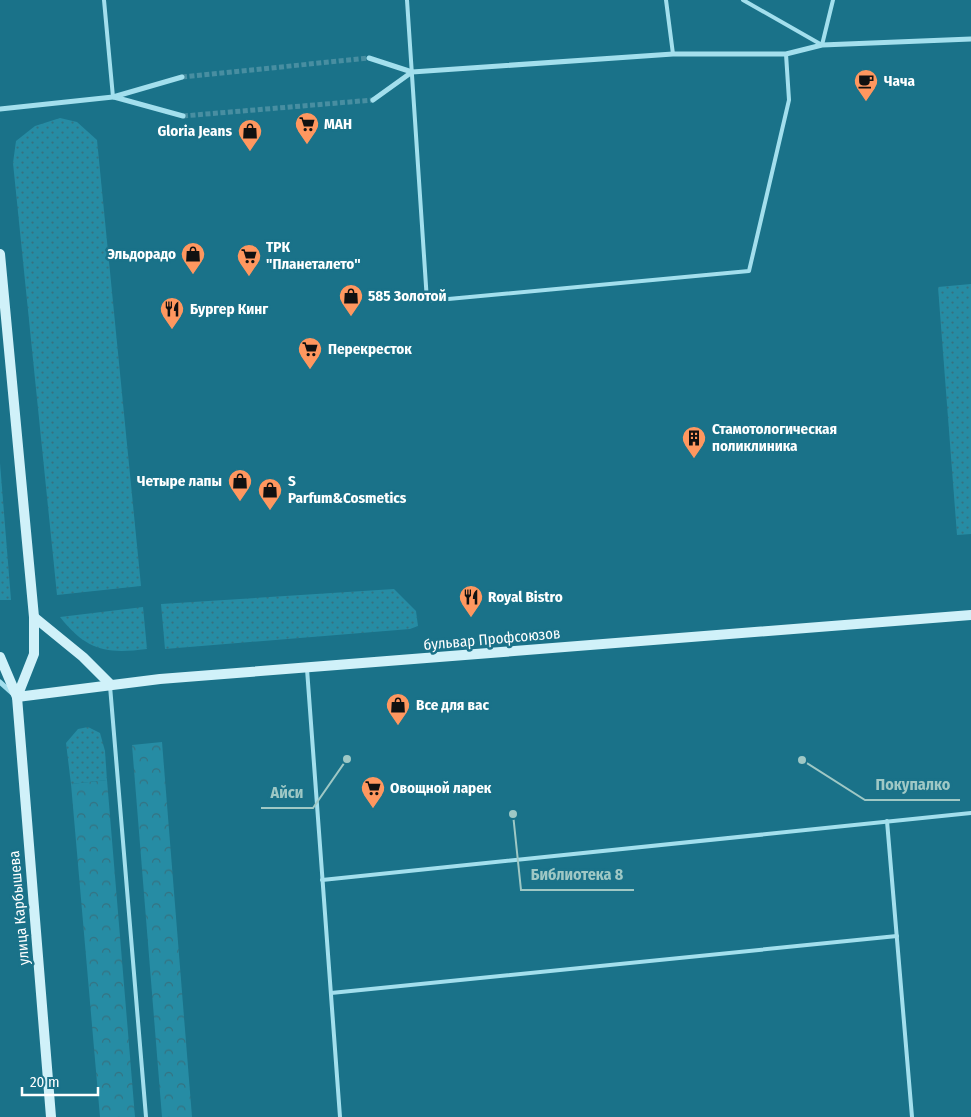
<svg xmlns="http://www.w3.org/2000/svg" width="971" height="1117" viewBox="0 0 971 1117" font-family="'Fira Sans Condensed',sans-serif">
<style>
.grass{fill:url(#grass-dots)}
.forest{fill:url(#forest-crowns)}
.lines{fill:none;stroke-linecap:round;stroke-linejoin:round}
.street-tunnel{stroke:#488ea1;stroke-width:5;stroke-dasharray:5 2.5;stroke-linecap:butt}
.lane{stroke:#a3dfed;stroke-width:4}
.street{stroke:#a3dfed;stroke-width:5}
.secondary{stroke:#d0f1f9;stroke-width:10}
.labels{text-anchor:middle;stroke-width:5;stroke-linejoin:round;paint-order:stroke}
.poi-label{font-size:15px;font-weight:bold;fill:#fff;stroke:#1a7289;text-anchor:start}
.street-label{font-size:15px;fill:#fff;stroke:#1a7289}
.leader{fill:none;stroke:#9fc8c5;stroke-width:2}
.callout-dot{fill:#9fc8c5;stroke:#1a7289;stroke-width:2}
.callout-label{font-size:16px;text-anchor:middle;font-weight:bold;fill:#9fc8c5;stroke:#1a7289;stroke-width:5;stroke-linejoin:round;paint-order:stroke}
</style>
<defs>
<pattern id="grass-dots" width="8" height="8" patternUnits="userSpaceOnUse" patternTransform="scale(1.25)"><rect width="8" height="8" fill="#268ca4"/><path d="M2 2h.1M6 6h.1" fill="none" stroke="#357281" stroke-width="1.8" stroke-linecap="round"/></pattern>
<pattern id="forest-crowns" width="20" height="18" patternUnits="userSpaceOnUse" patternTransform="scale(1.25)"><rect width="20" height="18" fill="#268ca4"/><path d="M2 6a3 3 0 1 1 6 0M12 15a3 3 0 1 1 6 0" fill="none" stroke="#357281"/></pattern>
</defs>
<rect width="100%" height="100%" fill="#1a7289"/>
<g class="grass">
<polygon points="60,118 77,122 97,140 141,586 57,595 13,163 16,141 35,126"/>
<polygon points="971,284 971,534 957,535 938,287"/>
<polygon points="0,463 11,600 0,600"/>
<polygon points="394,589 416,611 418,626 410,629 165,649 161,604"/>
<path d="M143,607L147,649C106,654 87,651 60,617Z"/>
<polygon points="88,727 100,733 105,751 107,780 71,784 66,743 78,729"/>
</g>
<g class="forest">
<polygon points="162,742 192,1117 162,1117 132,745"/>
<polygon points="107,780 135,1117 100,1117 71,784"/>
</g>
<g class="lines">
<g class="street-tunnel">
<polyline points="182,77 369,58"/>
<polyline points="183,116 373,100"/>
</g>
<g class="lane">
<polyline points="104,0 113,97"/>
<polyline points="407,0 427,301 749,271 789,100 786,54"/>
<polyline points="666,0 673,54"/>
<polyline points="743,0 822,45 833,0"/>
<polyline points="307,669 340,1117"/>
<polyline points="110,686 146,1117"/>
<polyline points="887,821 912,1117"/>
<polyline points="322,880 971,813"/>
<polyline points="331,993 897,936"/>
</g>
<g class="street">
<polyline points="369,58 412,72 673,54 786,54 822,45 971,39"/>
<polyline points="114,97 183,116"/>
<polyline points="373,100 412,72"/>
<polyline points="0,109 113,97 182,77"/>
<polyline points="0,682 12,693"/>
</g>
<g class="secondary">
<polyline points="0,254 34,617 34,654 17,697"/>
<polyline points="34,617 83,657 110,684"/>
<polyline points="0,657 17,697 51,1117"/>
<polyline points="17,697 160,679 971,615"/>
</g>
</g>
<defs>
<g id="cafe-pin" transform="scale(1.25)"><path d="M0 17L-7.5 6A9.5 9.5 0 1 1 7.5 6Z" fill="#ff975f" stroke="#1a7289"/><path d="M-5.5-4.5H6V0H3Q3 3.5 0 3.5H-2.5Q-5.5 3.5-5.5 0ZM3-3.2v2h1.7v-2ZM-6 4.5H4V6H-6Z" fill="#111"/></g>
<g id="supermarket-pin" transform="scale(1.25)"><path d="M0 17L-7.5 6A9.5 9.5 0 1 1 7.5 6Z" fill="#ff975f" stroke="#1a7289"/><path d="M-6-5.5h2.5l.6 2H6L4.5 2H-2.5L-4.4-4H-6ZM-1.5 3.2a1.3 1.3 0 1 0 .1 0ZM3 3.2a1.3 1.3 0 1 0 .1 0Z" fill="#111"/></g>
<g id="shop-pin" transform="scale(1.25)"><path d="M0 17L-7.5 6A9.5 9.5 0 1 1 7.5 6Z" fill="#ff975f" stroke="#1a7289"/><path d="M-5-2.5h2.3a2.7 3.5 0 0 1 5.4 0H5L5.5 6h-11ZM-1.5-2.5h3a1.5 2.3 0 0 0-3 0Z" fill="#111"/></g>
<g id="restaurant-pin" transform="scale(1.25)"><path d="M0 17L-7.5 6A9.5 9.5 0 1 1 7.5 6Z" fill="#ff975f" stroke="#1a7289"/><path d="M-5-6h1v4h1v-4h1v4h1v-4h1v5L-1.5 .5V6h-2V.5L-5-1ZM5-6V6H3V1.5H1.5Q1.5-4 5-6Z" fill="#111"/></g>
<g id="building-pin" transform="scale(1.25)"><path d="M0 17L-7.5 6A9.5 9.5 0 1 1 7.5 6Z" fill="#ff975f" stroke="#1a7289"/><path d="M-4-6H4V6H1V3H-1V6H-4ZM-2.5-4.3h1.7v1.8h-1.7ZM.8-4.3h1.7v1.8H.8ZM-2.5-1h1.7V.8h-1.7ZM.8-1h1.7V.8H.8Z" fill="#111"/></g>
</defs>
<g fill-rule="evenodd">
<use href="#cafe-pin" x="866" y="81"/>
<use href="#supermarket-pin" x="307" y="124"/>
<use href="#shop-pin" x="250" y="131"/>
<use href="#shop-pin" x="193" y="254"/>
<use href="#supermarket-pin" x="249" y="256"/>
<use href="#shop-pin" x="351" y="296"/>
<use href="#restaurant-pin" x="172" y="309"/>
<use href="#supermarket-pin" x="310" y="349"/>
<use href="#building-pin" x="694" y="438"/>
<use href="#shop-pin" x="240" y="481"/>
<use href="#shop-pin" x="270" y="490"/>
<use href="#restaurant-pin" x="471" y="597"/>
<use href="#shop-pin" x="398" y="705"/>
<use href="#supermarket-pin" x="373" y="788"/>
</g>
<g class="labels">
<g class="poi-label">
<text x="884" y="86">Чача</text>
<text x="324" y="129">МАН</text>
<text x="232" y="136" text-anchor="end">Gloria Jeans</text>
<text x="266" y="252">ТРК<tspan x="266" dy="17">"Планеталето"</tspan></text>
<text x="176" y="259" text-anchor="end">Эльдорадо</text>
<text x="368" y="301">585 Золотой</text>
<text x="190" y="314">Бургер Кинг</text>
<text x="328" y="354">Перекресток</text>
<text x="712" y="434">Стамотологическая<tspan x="712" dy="17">поликлиника</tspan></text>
<text x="222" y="486" text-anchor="end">Четыре лапы</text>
<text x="288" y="486">S<tspan x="288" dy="17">Parfum&amp;Cosmetics</tspan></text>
<text x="488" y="602">Royal Bistro</text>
<text x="416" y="710">Все для вас</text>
<text x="390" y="793">Овощной ларек</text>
</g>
<g class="street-label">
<text transform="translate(492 639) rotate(-5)" y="5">бульвар Профсоюзов</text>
<text transform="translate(19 908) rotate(-95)" y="5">улица Карбышева</text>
</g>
</g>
<path class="leader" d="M802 760L865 800H960M347 759L313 808H261M513 814L521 890H634"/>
<g class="callout-dot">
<circle cx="802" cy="760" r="5"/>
<circle cx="347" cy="759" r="5"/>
<circle cx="513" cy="814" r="5"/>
</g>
<g class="callout-label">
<text x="913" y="790">Покупалко</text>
<text x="287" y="798">Айси</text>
<text x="577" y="880">Библиотека 8</text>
</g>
<path d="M22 1087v8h76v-8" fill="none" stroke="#ffffff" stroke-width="2.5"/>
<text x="30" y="1087" font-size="15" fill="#ffffff" stroke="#1a7289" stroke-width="4" paint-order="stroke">20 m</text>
</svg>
